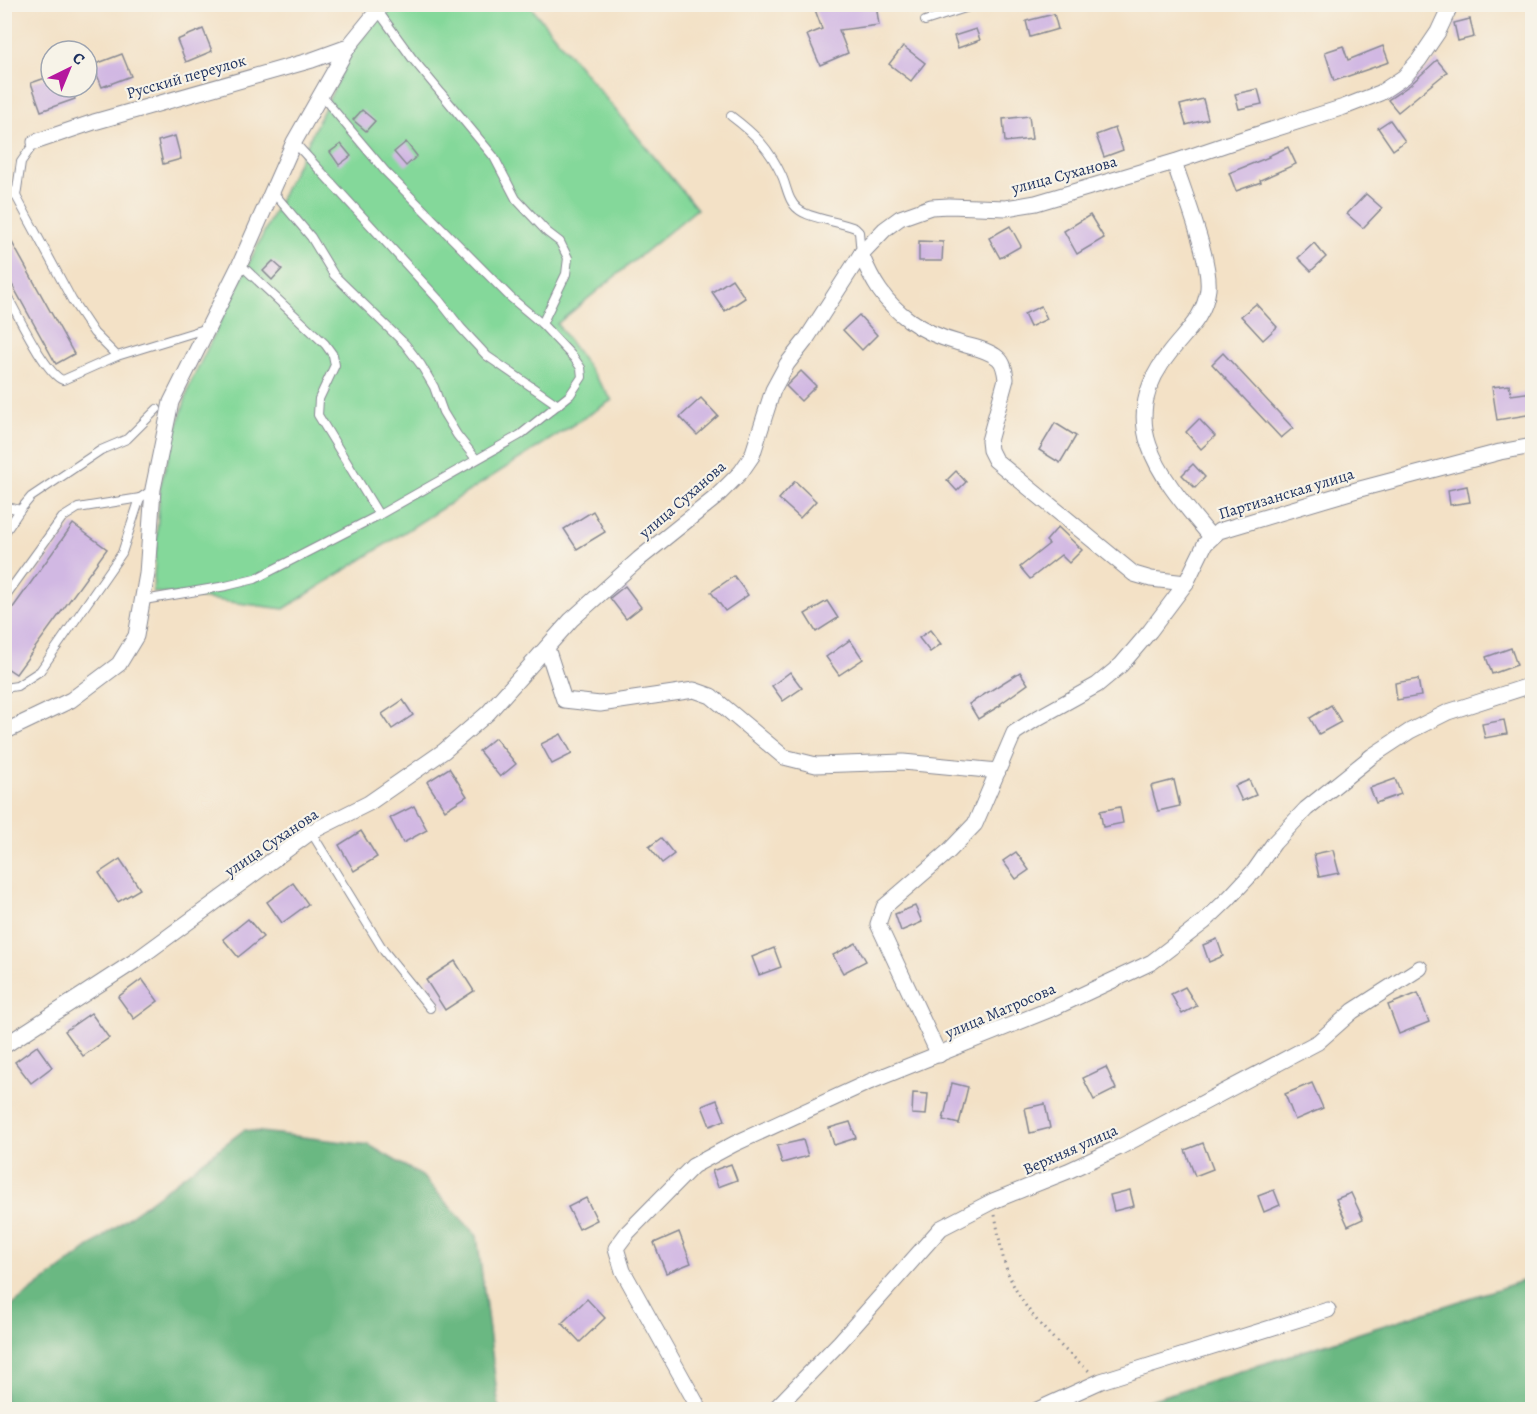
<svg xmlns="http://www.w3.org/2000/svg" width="1537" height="1414" viewBox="0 0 1537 1414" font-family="Alegreya,serif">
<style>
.green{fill:#84d89a;stroke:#50847c;stroke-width:1.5}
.forest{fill:#6bb882;stroke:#437470;stroke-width:1.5}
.building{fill:#d1b8e3}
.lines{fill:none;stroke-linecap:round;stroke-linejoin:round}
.lane-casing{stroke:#878892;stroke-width:10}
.street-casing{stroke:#878892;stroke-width:17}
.path{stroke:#878892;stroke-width:3;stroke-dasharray:1.5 4.5;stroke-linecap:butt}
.lane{stroke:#fff;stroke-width:8}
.street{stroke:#fff;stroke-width:15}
.labels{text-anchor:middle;stroke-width:4.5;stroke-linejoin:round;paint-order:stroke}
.street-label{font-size:16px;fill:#1b2f5e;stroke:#f7f3e8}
</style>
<rect width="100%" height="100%" fill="#f7f3e8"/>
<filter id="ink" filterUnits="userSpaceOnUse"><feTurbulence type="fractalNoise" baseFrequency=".0167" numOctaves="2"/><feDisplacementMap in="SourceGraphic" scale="12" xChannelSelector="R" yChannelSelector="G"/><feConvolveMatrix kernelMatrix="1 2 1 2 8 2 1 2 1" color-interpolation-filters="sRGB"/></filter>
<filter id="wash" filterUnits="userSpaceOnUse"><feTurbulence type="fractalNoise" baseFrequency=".008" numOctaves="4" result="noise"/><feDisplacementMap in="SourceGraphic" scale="24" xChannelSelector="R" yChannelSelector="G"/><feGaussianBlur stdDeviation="1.35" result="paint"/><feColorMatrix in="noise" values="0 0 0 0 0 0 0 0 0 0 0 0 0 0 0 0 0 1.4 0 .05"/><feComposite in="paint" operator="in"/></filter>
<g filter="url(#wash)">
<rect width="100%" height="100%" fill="#f3e1c6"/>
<polygon class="green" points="387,5 529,5 697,209 557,324 612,400 284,609 153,592 160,486 190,384 352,52"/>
<g class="forest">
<polygon points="244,1130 369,1145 422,1176 477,1236 499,1409 5,1409 5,1311"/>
<polygon points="1532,1278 1532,1409 1122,1409"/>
</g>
<g id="blocks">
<g class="building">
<polygon points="813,4 876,4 879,25 839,30 848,53 820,65 807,35 822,29"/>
<polygon points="1054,14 1058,29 1030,37 1026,21"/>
<polygon points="1470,19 1474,37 1458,41 1454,23"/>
<polygon points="203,29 212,51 186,62 177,40"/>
<polygon points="976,29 980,40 958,48 954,36"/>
<polygon points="903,46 925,63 911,81 889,64"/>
<polygon points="1343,46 1348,60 1383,46 1389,62 1334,81 1325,52"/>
<polygon points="122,54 131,76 102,87 93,65"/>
<polygon points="1437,60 1447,72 1398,112 1388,100 1410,85"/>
<polygon points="51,76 51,87 71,87 75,99 41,111 31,83"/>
<polygon points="1258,89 1262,104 1239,109 1235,94"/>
<polygon points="1203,99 1208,119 1186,125 1180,105"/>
<polygon points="362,110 375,121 366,131 353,120"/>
<polygon points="1029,116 1032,139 1005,142 1003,119"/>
<polygon points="1390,120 1405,141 1393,150 1378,128"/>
<polygon points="1115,128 1123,150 1104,157 1096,135"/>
<polygon points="175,136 181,159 163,164 158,141"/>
<polygon points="406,142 417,156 406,166 394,152"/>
<polygon points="341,144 351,156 339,165 330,152"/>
<polygon points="1288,147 1296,164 1260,180 1261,182 1236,191 1229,173 1269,157 1268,156"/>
<polygon points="1366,194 1382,208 1363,228 1347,214"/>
<polygon points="1090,215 1104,238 1077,254 1064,231"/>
<polygon points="1010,226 1021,246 1000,258 989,238"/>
<polygon points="4,228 74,354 56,364 4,270"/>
<polygon points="919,241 943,242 942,261 919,261"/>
<polygon points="1314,243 1326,257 1311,271 1298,258"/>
<polygon points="273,261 282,269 272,280 263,271"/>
<polygon points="732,279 745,298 725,311 712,292"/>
<polygon points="1256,304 1277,327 1263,340 1241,316"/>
<polygon points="1041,306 1047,319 1030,327 1024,314"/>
<polygon points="859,315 877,335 862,350 843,330"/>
<polygon points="1223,353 1293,428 1281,438 1212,364"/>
<polygon points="801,371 816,386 801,401 786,386"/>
<polygon points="1509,385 1511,395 1533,392 1533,414 1497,420 1492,387"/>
<polygon points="701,398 718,416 697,435 680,417"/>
<polygon points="1199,419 1215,436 1201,449 1186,432"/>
<polygon points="1055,423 1076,436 1060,463 1039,450"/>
<polygon points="1193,464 1205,477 1195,488 1182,475"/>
<polygon points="956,471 966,482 957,491 947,480"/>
<polygon points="795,481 816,501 800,518 779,499"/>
<polygon points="1467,486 1470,502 1450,505 1448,490"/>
<polygon points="593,511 605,532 577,549 564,529"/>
<polygon points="73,524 107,549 16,674 4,666 4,620"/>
<polygon points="1058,527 1082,550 1069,563 1061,555 1030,579 1020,567 1049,544 1046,541"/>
<polygon points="734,576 748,595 725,611 711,592"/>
<polygon points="625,586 641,607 626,619 610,598"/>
<polygon points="827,601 838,618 816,632 805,614"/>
<polygon points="930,630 941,644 930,652 919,638"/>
<polygon points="850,640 863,659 839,675 826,657"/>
<polygon points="1511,648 1517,665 1492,674 1486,657"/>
<polygon points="790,672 802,688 783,701 772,686"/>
<polygon points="1020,672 1028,684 1000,704 1001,705 978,719 969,704"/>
<polygon points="1418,679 1421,696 1397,700 1395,683"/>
<polygon points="403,700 413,715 392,729 382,714"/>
<polygon points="1331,705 1341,722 1319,734 1310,718"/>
<polygon points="1504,720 1507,734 1485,738 1482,724"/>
<polygon points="561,734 572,754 552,764 541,744"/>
<polygon points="495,738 516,764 500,777 479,751"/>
<polygon points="449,768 467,796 445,810 427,782"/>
<polygon points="1395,779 1401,794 1376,803 1370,788"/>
<polygon points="1174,780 1180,806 1158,811 1151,786"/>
<polygon points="1249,780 1256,795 1242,801 1235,786"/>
<polygon points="414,806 427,830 403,843 390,818"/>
<polygon points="1120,807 1123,823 1103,827 1100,811"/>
<polygon points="361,831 377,857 354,871 339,845"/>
<polygon points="661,838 674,854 662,863 649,847"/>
<polygon points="1333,850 1339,873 1319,877 1314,854"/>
<polygon points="1016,852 1029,870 1016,879 1003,861"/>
<polygon points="120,859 140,889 118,902 99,873"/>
<polygon points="293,883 308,904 282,923 267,902"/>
<polygon points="915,906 922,922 901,931 895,914"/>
<polygon points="248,919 263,937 238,957 223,939"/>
<polygon points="1217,939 1223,956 1209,962 1203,945"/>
<polygon points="856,943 866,961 843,973 833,955"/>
<polygon points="774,948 781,967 759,975 752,957"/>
<polygon points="455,961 474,991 445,1010 426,980"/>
<polygon points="142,979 158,1001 134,1019 118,997"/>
<polygon points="1185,987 1197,1006 1182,1014 1171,994"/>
<polygon points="1418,993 1429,1022 1399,1034 1388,1005"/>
<polygon points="91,1013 109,1038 83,1056 65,1031"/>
<polygon points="37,1046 52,1067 31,1083 15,1062"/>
<polygon points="1106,1067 1116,1089 1094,1100 1083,1078"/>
<polygon points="952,1083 968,1087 959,1124 943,1120"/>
<polygon points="1312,1083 1323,1108 1295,1120 1285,1094"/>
<polygon points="913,1093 928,1094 926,1115 912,1114"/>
<polygon points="717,1100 725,1120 710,1126 702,1106"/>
<polygon points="1045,1104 1050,1128 1030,1133 1025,1108"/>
<polygon points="850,1122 856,1138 834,1145 829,1128"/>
<polygon points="803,1140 808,1156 782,1163 777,1146"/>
<polygon points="1203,1143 1213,1169 1195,1176 1185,1150"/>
<polygon points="731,1164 737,1180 718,1187 712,1171"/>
<polygon points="1130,1190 1134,1206 1114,1211 1110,1195"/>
<polygon points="1274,1190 1280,1205 1264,1212 1258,1196"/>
<polygon points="1351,1193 1363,1219 1348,1226 1336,1199"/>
<polygon points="586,1198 597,1220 579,1229 568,1207"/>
<polygon points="679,1232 691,1263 666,1273 654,1243"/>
<polygon points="587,1299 605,1318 580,1342 562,1323"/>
</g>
</g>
</g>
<g filter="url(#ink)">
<use href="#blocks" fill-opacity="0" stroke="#878892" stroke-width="1.5"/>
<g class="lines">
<g class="lane-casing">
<g id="lane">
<polyline points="378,11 412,58 494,157 516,199 547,232 560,242 568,258 566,274 542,324"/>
<polyline points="925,21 978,4"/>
<path d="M731,116C755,134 769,148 782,176C787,187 788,201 798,209C809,219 840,221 855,228L859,232L861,254"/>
<polyline points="294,142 439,300 461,328 487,356 558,405"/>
<polyline points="4,184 16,196 72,300 94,333 117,356"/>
<polyline points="272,191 311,237 334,275 405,344 421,365 434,387 443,412 457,435 476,459"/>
<polyline points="16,196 21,162 35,142"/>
<polyline points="240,264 325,344 333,355 335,365 319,399 318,415 379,515"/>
<path d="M4,290C15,309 45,374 63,380L117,356L208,328"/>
<polyline points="4,506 20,510"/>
<polyline points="4,534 20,510 31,497 101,450 127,439 157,409"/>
<polyline points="4,598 62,518 78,508 140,498"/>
<polyline points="144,600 226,586 255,579 379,515 520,435 570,395 582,377 581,368 574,358 542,324 510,297 385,171 321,95"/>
<polyline points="4,688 17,686 40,671 122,553 140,498 152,490"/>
<polyline points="311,832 384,951 430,1008"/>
</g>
</g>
<g class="street-casing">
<g id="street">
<polyline points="35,142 94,122 312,60 348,47"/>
<path d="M1174,162C1184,192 1211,261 1208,289C1205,316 1187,331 1171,351C1111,424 1163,479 1211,537"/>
<path d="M861,254C872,281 884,302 909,320C924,331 941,338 959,343C971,347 987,349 998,358C1004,363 1005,371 1006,379L989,441L990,450L995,460L1134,574L1151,579L1186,583"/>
<polyline points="547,648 564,700 600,704 694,690 711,696 784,757 816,765 903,762 998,771"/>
<polyline points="4,732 71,700 119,664 136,636 147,574 153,489 171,402 240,264 294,142 348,47 383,4"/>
<polyline points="4,1046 135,961 311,832 369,803 444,751 488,713 571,620 639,559 715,498 741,472 752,456 773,390 787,364 805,341 861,254 885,229 900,218 931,207 949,206 1006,208 1036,203 1174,162 1230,143 1344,107 1380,93 1404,77 1419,60 1438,32 1451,4"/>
<polyline points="939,1055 878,924 884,907 949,851 975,824 1014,733 1034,720 1097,685 1121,665 1150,631 1186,583 1205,544 1219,531 1360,489 1500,452 1532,446"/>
<polyline points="700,1410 623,1271 616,1248 628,1232 693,1166 734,1144 869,1082 1056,1007 1152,962 1204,922 1229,898 1255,870 1274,843 1306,809 1372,756 1410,731 1448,712 1532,685"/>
<polyline points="774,1410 840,1342 941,1228 993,1201 1068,1171 1120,1147 1318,1042 1353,1011 1420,968"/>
<polyline points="1037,1410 1101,1381 1328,1310"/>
</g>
</g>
<path class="path" d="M995,1215C998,1230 1000,1246 1004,1261C1017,1307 1054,1341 1089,1371"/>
<use href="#lane" class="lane"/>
<use href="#street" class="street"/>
</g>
</g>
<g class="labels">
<g class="street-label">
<text transform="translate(186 76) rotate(-16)" y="6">Русский переулок</text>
<text transform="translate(1064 174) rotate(-15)" y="6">улица Суханова</text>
<text transform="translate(1286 493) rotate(-17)" y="6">Партизанская улица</text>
<text transform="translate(682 499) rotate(-41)" y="6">улица Суханова</text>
<text transform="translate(271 842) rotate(-34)" y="6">улица Суханова</text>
<text transform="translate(1000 1010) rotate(-23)" y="6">улица Матросова</text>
<text transform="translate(1070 1149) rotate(-24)" y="6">Верхняя улица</text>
</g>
</g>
<rect width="1537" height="1414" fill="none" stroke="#f7f3e8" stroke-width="24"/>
<g transform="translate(69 69) rotate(43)"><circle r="28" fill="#f7f3e8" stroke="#9fa5b1" stroke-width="1.5"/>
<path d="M0-4.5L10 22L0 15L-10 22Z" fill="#b5179e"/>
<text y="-9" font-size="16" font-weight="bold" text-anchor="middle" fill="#1b2f5e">С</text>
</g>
</svg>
